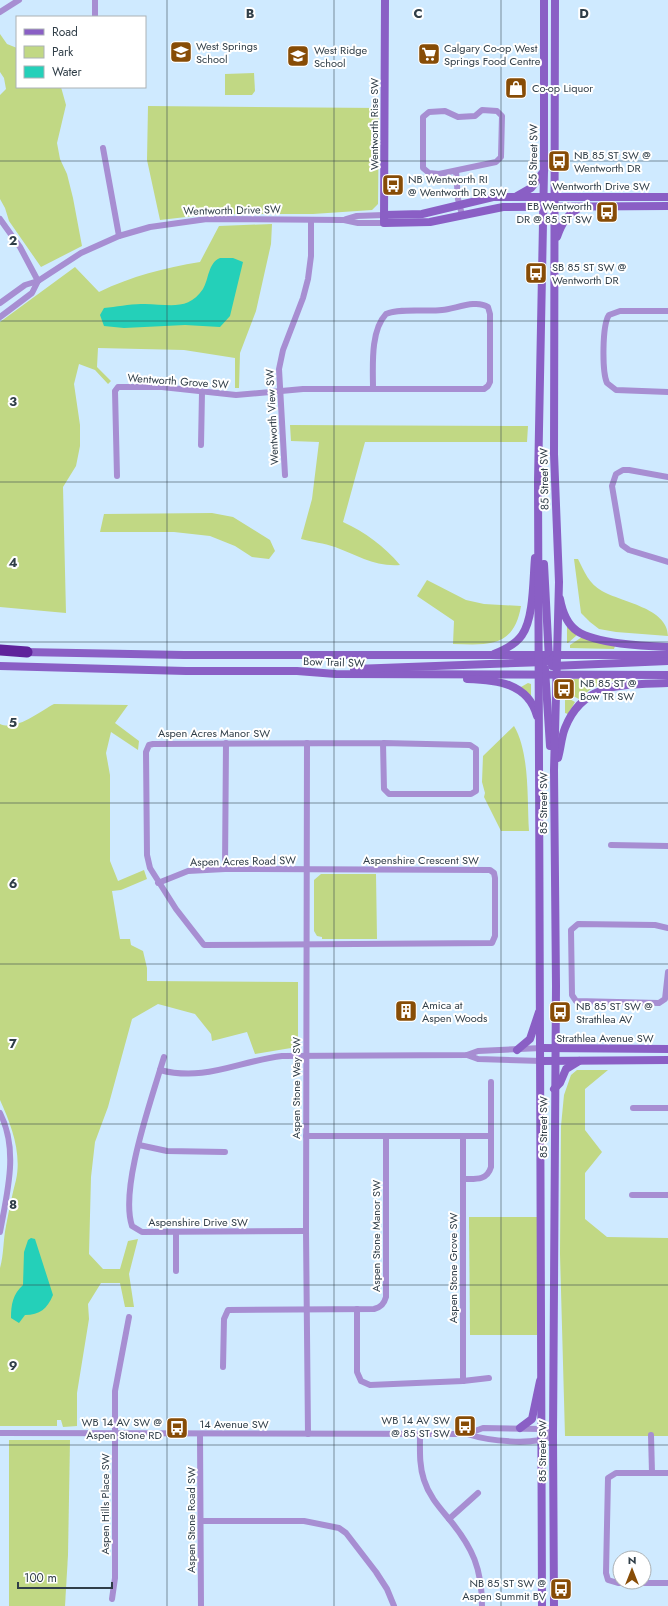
<svg xmlns="http://www.w3.org/2000/svg" width="668" height="1606" viewBox="0 0 668 1606" font-family="Jost,sans-serif">
<style>
.green{fill:#c1d884}
.water{fill:#24d0b9}
.lines{fill:none;stroke-linecap:round;stroke-linejoin:round}
.street{stroke:#a78ed2;stroke-width:6}
.secondary{stroke:#8a5fc5;stroke-width:8}
.highway{stroke:#5f239b;stroke-width:11}
.grid{fill:none;stroke:#303e48;stroke-width:1;stroke-opacity:0.55}
.labels{text-anchor:middle;stroke-width:4;stroke-linejoin:round;paint-order:stroke}
.poi-label{font-size:11px;fill:#303e48;stroke:#fff;text-anchor:start}
.street-label{font-size:11px;fill:#303e48;stroke:#fff}
.grid-label{font-size:13px;text-anchor:middle;font-weight:bold;fill:#303e48;stroke:#fff;stroke-width:4;stroke-linejoin:round;paint-order:stroke}
</style>
<rect width="100%" height="100%" fill="#cfeaff"/>
<g class="green">
<polygon points="0,34 7,44 17,48 17,87 61,87 66,105 57,143 60,159 67,174 73,198 82,246 41,267 9,221 5,208 0,199 0,95 6,89 4,78 0,72"/>
<polygon points="254,73 255,91 252,95 225,95 225,74"/>
<polygon points="148,106 379,108 378,204 372,210 313,214 212,214 160,220 147,160"/>
<path d="M272,224L271,244L256,311L240,353L239,388H235V358L184,350L98,348L97,367L111,381L108,384L95,370L79,364L74,384L80,425V446L76,466L63,487L66,613L0,607V322L75,267L99,292C132,276 164,268 200,262L219,226Z"/>
<path d="M290,425L528,426L527,442H365L343,522C365,532 384,546 400,565C375,567 357,555 335,547C324,543 312,542 301,539L312,499L319,442L291,441Z"/>
<polygon points="212,513 233,517 270,540 275,551 269,559 252,557 235,546 210,536 174,532 100,532 104,514"/>
<path d="M574,559H578C584,571 589,584 602,591C621,602 668,608 668,636L616,632L599,629L590,622L581,613Z"/>
<path d="M427,580L466,600L484,604L521,606C514,648 488,645 453,644L454,621L417,596Z"/>
<polygon points="567,625 577,635 568,643 567,643"/>
<polygon points="582,637 615,646 614,649 570,648 570,645"/>
<polygon points="613,678 613,681 592,688 579,699 569,694 569,679"/>
<polygon points="528,683 531,684 531,695 529,696 521,687"/>
<polygon points="565,690 566,697 575,702 568,714 565,713"/>
<path d="M54,704L128,705L115,723L139,741L138,750L111,732L106,753L110,775V861L118,881L144,870L147,879L121,890L112,891L120,939H130L131,945L143,951L147,968V981L298,982V1041L291,1048L255,1054L247,1032L212,1041L211,1034L195,1014L158,1004L132,1019L108,1107L95,1142L91,1177L89,1254L103,1269H120L128,1241L138,1239L129,1274L134,1307H125L120,1283H101L88,1304L89,1319L77,1393V1426L63,1427L61,1420H57V1426H0V1268C4,1254 3,1240 6,1226C9,1210 12,1195 16,1180C22,1153 11,1124 0,1100V724C16,731 39,712 54,704Z"/>
<path d="M514,726C530,753 527,800 529,831H501L484,797L485,793L482,782L483,756Z"/>
<polygon points="321,874 376,874 377,939 322,939 322,937 317,936 314,931 314,880"/>
<polygon points="577,1070 608,1070 585,1089 585,1130 602,1152 585,1173 585,1219 607,1237 668,1238 668,1436 565,1436 560,1254 561,1126 564,1095 571,1075"/>
<polygon points="469,1217 537,1217 537,1335 470,1335"/>
<polygon points="9,1440 70,1440 68,1555 65,1606 9,1606"/>
</g>
<g class="water">
<path d="M220,258H233L243,262L230,316L220,327L185,325L124,328L104,326L100,315L104,308C116,307 129,304 141,304C165,303 187,313 203,289C209,279 208,263 220,258Z"/>
<path d="M31,1238L35,1239L53,1295C47,1309 40,1315 25,1315L19,1323L11,1318C11,1304 13,1294 23,1285L24,1252L28,1240Z"/>
</g>
<g class="lines">
<g class="street">
<polyline points="95,0 95,17"/>
<polyline points="0,12 19,0"/>
<polygon points="482,110 497,111 502,116 501,157 496,162 439,174 429,173 423,168 423,117 429,112 445,111 458,117 475,116"/>
<polyline points="103,148 119,236"/>
<polyline points="456,171 458,199 462,215"/>
<polyline points="0,219 20,247 38,281"/>
<polyline points="346,219 356,216 384,215"/>
<polyline points="0,303 25,285 38,281 81,253 119,236 150,227 207,219 344,220 358,223 384,223"/>
<path d="M668,311H620L609,315C602,325 602,372 607,383L616,390L668,392"/>
<polyline points="0,317 32,293 38,281"/>
<polyline points="201,445 202,392"/>
<polyline points="285,475 279,369 283,350 303,298 308,279 311,256 311,220"/>
<path d="M117,476L115,391L118,387H162L236,395L303,389H484L488,386L490,382V314L488,307C476,299 455,309 442,310C426,312 400,308 386,314C370,331 373,367 373,389"/>
<polyline points="668,477 629,470 623,470 616,474 612,486 622,545 629,550 668,562"/>
<polyline points="307,743 306,1231 308,1434"/>
<polyline points="611,845 668,846"/>
<polyline points="225,869 226,743"/>
<polyline points="158,883 188,871 225,869 490,870 494,873 495,878 495,936 492,943 204,945 176,909 150,868 147,855 146,752 149,745 153,744 383,743 470,745 476,749 476,791 471,794 389,794 384,789 383,743"/>
<polyline points="668,928 655,925 578,924 571,930 572,995 576,1001 659,1003 665,999 668,972"/>
<polyline points="467,1055 478,1059 542,1061"/>
<polyline points="160,1070 164,1057"/>
<polyline points="633,1108 668,1108"/>
<path d="M0,1113C19,1150 7,1193 0,1232"/>
<polyline points="306,1136 463,1136 463,1381 370,1385 361,1381 357,1372 357,1309"/>
<polyline points="463,1136 491,1136"/>
<polyline points="139,1145 167,1151 225,1152"/>
<path d="M463,1179C475,1179 487,1181 491,1167V1082"/>
<polyline points="632,1195 668,1195"/>
<path d="M306,1231L142,1232L132,1226C120,1190 149,1107 160,1070C205,1082 239,1061 282,1056L467,1055L478,1051L542,1048"/>
<polyline points="176,1232 176,1271"/>
<path d="M223,1367L224,1319L228,1310L374,1309C381,1307 384,1304 386,1297V1136"/>
<polyline points="463,1381 489,1378"/>
<path d="M0,1433L467,1434C489,1441 532,1446 553,1436"/>
<polyline points="200,1434 201,1606"/>
<path d="M420,1434C420,1450 419,1465 424,1480C429,1496 439,1507 449,1519C473,1548 482,1569 482,1606"/>
<polyline points="467,1434 483,1428 543,1429 553,1436"/>
<polyline points="651,1435 652,1473"/>
<polyline points="668,1473 616,1473 608,1478 606,1573 608,1580 618,1583 668,1583"/>
<polyline points="449,1519 478,1493"/>
<polyline points="202,1521 304,1521 339,1528 346,1533 376,1572 387,1589 394,1606"/>
<polyline points="112,1599 115,1578 115,1391 129,1317"/>
</g>
<g class="secondary">
<polyline points="385,0 384,223 430,222 503,207 668,206"/>
<polyline points="517,196 531,188 544,171"/>
<polyline points="384,215 422,214 493,197 668,197"/>
<path d="M557,237C562,223 566,216 579,208"/>
<polyline points="544,564 549,660"/>
<path d="M560,599C562,610 567,624 577,631C596,644 645,646 668,647"/>
<polyline points="23,652 184,655 668,655"/>
<path d="M494,654C504,650 516,644 522,635C534,618 533,579 535,558"/>
<polyline points="0,666 186,671 297,671 336,674 668,675"/>
<polyline points="552,666 668,661"/>
<polyline points="354,669 545,662 550,661 556,655"/>
<polyline points="545,669 550,746"/>
<path d="M467,679C497,680 528,683 537,716"/>
<path d="M558,758C561,748 561,738 565,728C583,681 625,685 668,683"/>
<polyline points="542,1048 668,1049"/>
<polyline points="517,1050 530,1039 539,1012"/>
<polyline points="542,1061 668,1060"/>
<polyline points="554,1089 560,1083 566,1069 579,1061"/>
<polyline points="520,1428 532,1419 540,1381"/>
<polyline points="542,1606 538,481 544,171 544,0"/>
<polyline points="554,1606 553,1436 556,986 554,770 559,582 554,454 555,0"/>
</g>
<polyline class="highway" points="0,650 27,652"/>
</g>
<path class="grid" d="M167,0V1606M334,0V1606M501,0V1606M0,161H668M0,321H668M0,482H668M0,642H668M0,803H668M0,964H668M0,1124H668M0,1285H668M0,1445H668"/>
<defs>
<g id="school-square" transform="scale(1.15)"><rect x="-9" y="-9" width="18" height="18" rx="4" fill="#874c06" stroke="#fff"/><path d="M0-5L7-2L0 1L-7-2ZM-4 1L0 2.5L4 1V4Q0 6-4 4Z" fill="#fff"/></g>
<g id="supermarket-square" transform="scale(1.15)"><rect x="-9" y="-9" width="18" height="18" rx="4" fill="#874c06" stroke="#fff"/><path d="M-6-5.5h2.5l.6 2H6L4.5 2H-2.5L-4.4-4H-6ZM-1.5 3.2a1.3 1.3 0 1 0 .1 0ZM3 3.2a1.3 1.3 0 1 0 .1 0Z" fill="#fff"/></g>
<g id="shop-square" transform="scale(1.15)"><rect x="-9" y="-9" width="18" height="18" rx="4" fill="#874c06" stroke="#fff"/><path d="M-5-2.5h2.3a2.7 3.5 0 0 1 5.4 0H5L5.5 6h-11ZM-1.5-2.5h3a1.5 2.3 0 0 0-3 0Z" fill="#fff"/></g>
<g id="bus-square" transform="scale(1.15)"><rect x="-9" y="-9" width="18" height="18" rx="4" fill="#874c06" stroke="#fff"/><path d="M-5-6H5V4H4V6H2V4H-2V6H-4V4H-5ZM-3.5-4V0h7V-4ZM-3.5 1.2v1.5H-2V1.2ZM2 1.2v1.5H3.5V1.2Z" fill="#fff"/></g>
<g id="building-square" transform="scale(1.15)"><rect x="-9" y="-9" width="18" height="18" rx="4" fill="#874c06" stroke="#fff"/><path d="M-4-6H4V6H1V3H-1V6H-4ZM-2.5-4.3h1.7v1.8h-1.7ZM.8-4.3h1.7v1.8H.8ZM-2.5-1h1.7V.8h-1.7ZM.8-1h1.7V.8H.8Z" fill="#fff"/></g>
</defs>
<g fill-rule="evenodd">
<use href="#school-square" x="181" y="52"/>
<use href="#supermarket-square" x="429" y="54"/>
<use href="#school-square" x="298" y="56"/>
<use href="#shop-square" x="516" y="88"/>
<use href="#bus-square" x="559" y="161"/>
<use href="#bus-square" x="393" y="185"/>
<use href="#bus-square" x="607" y="212"/>
<use href="#bus-square" x="536" y="273"/>
<use href="#bus-square" x="564" y="689"/>
<use href="#building-square" x="406" y="1011"/>
<use href="#bus-square" x="560" y="1012"/>
<use href="#bus-square" x="465" y="1426"/>
<use href="#bus-square" x="177" y="1428"/>
<use href="#bus-square" x="561" y="1589"/>
</g>
<g class="labels">
<g class="poi-label">
<text x="196" y="50">West Springs<tspan x="196" dy="13">School</tspan></text>
<text x="444" y="52">Calgary Co-op West<tspan x="444" dy="13">Springs Food Centre</tspan></text>
<text x="314" y="54">West Ridge<tspan x="314" dy="13">School</tspan></text>
<text x="532" y="92">Co-op Liquor</text>
<text x="574" y="159">NB 85 ST SW @<tspan x="574" dy="13">Wentworth DR</tspan></text>
<text x="408" y="183">NB Wentworth RI<tspan x="408" dy="13">@ Wentworth DR SW</tspan></text>
<text x="592" y="210" text-anchor="end">EB Wentworth<tspan x="592" dy="13">DR @ 85 ST SW</tspan></text>
<text x="552" y="271">SB 85 ST SW @<tspan x="552" dy="13">Wentworth DR</tspan></text>
<text x="580" y="687">NB 85 ST @<tspan x="580" dy="13">Bow TR SW</tspan></text>
<text x="422" y="1009">Amica at<tspan x="422" dy="13">Aspen Woods</tspan></text>
<text x="576" y="1010">NB 85 ST SW @<tspan x="576" dy="13">Strathlea AV</tspan></text>
<text x="450" y="1424" text-anchor="end">WB 14 AV SW<tspan x="450" dy="13">@ 85 ST SW</tspan></text>
<text x="162" y="1426" text-anchor="end">WB 14 AV SW @<tspan x="162" dy="13">Aspen Stone RD</tspan></text>
<text x="546" y="1587" text-anchor="end">NB 85 ST SW @<tspan x="546" dy="13">Aspen Summit BV</tspan></text>
</g>
<g class="street-label">
<text transform="translate(374 124) rotate(-90)" y="4">Wentworth Rise SW</text>
<text transform="translate(533 155) rotate(-89)" y="4">85 Street SW</text>
<text x="601" y="190">Wentworth Drive SW</text>
<text transform="translate(232 210) rotate(-1)" y="4">Wentworth Drive SW</text>
<text transform="translate(178 381) rotate(4)" y="4">Wentworth Grove SW</text>
<text transform="translate(272 417) rotate(-93)" y="4">Wentworth View SW</text>
<text transform="translate(544 479) rotate(-91)" y="4">85 Street SW</text>
<text transform="translate(334 662) rotate(2)" y="4">Bow Trail SW</text>
<text x="214" y="737">Aspen Acres Manor SW</text>
<text transform="translate(543 803) rotate(-90)" y="4">85 Street SW</text>
<text x="421" y="864">Aspenshire Crescent SW</text>
<text transform="translate(243 861) rotate(-1)" y="4">Aspen Acres Road SW</text>
<text x="605" y="1042">Strathlea Avenue SW</text>
<text transform="translate(296 1088) rotate(-90)" y="4">Aspen Stone Way SW</text>
<text transform="translate(543 1127) rotate(-90)" y="4">85 Street SW</text>
<text x="198" y="1226">Aspenshire Drive SW</text>
<text transform="translate(376 1236) rotate(-90)" y="4">Aspen Stone Manor SW</text>
<text transform="translate(453 1268) rotate(-90)" y="4">Aspen Stone Grove SW</text>
<text x="234" y="1428">14 Avenue SW</text>
<text transform="translate(542 1451) rotate(-90)" y="4">85 Street SW</text>
<text transform="translate(105 1504) rotate(-90)" y="4">Aspen Hills Place SW</text>
<text transform="translate(191 1520) rotate(-90)" y="4">Aspen Stone Road SW</text>
</g>
</g>
<g class="grid-label">
<text x="250" y="18">B</text>
<text x="418" y="18">C</text>
<text x="584" y="18">D</text>
<text x="13" y="245">2</text>
<text x="13" y="406">3</text>
<text x="13" y="567">4</text>
<text x="13" y="727">5</text>
<text x="13" y="888">6</text>
<text x="13" y="1048">7</text>
<text x="13" y="1209">8</text>
<text x="13" y="1370">9</text>
</g>
<rect x="16" y="16" width="130" height="72" fill="#ffffff" stroke="#acb2b6"/>
<rect x="24" y="29" width="20" height="6" fill="#8a5fc5" stroke="#acb2b6"/>
<text x="52" y="36" font-size="12" fill="#303e48">Road</text>
<rect x="24" y="46" width="20" height="12" fill="#c1d884" stroke="#acb2b6"/>
<text x="52" y="56" font-size="12" fill="#303e48">Park</text>
<rect x="24" y="66" width="20" height="12" fill="#24d0b9" stroke="#acb2b6"/>
<text x="52" y="76" font-size="12" fill="#303e48">Water</text>
<g transform="translate(632 1570)"><circle r="19" fill="#ffffff" stroke="#acb2b6"/>
<path d="M0-3L7 15L0 10L-7 15Z" fill="#874c06"/>
<text y="-6" font-size="11" font-weight="bold" text-anchor="middle" fill="#303e48">N</text>
</g>
<path d="M18 1582v6h94v-6" fill="none" stroke="#303e48" stroke-width="2"/>
<text x="24" y="1582" font-size="12" fill="#303e48" stroke="#ffffff" stroke-width="3" paint-order="stroke">100 m</text>
</svg>
